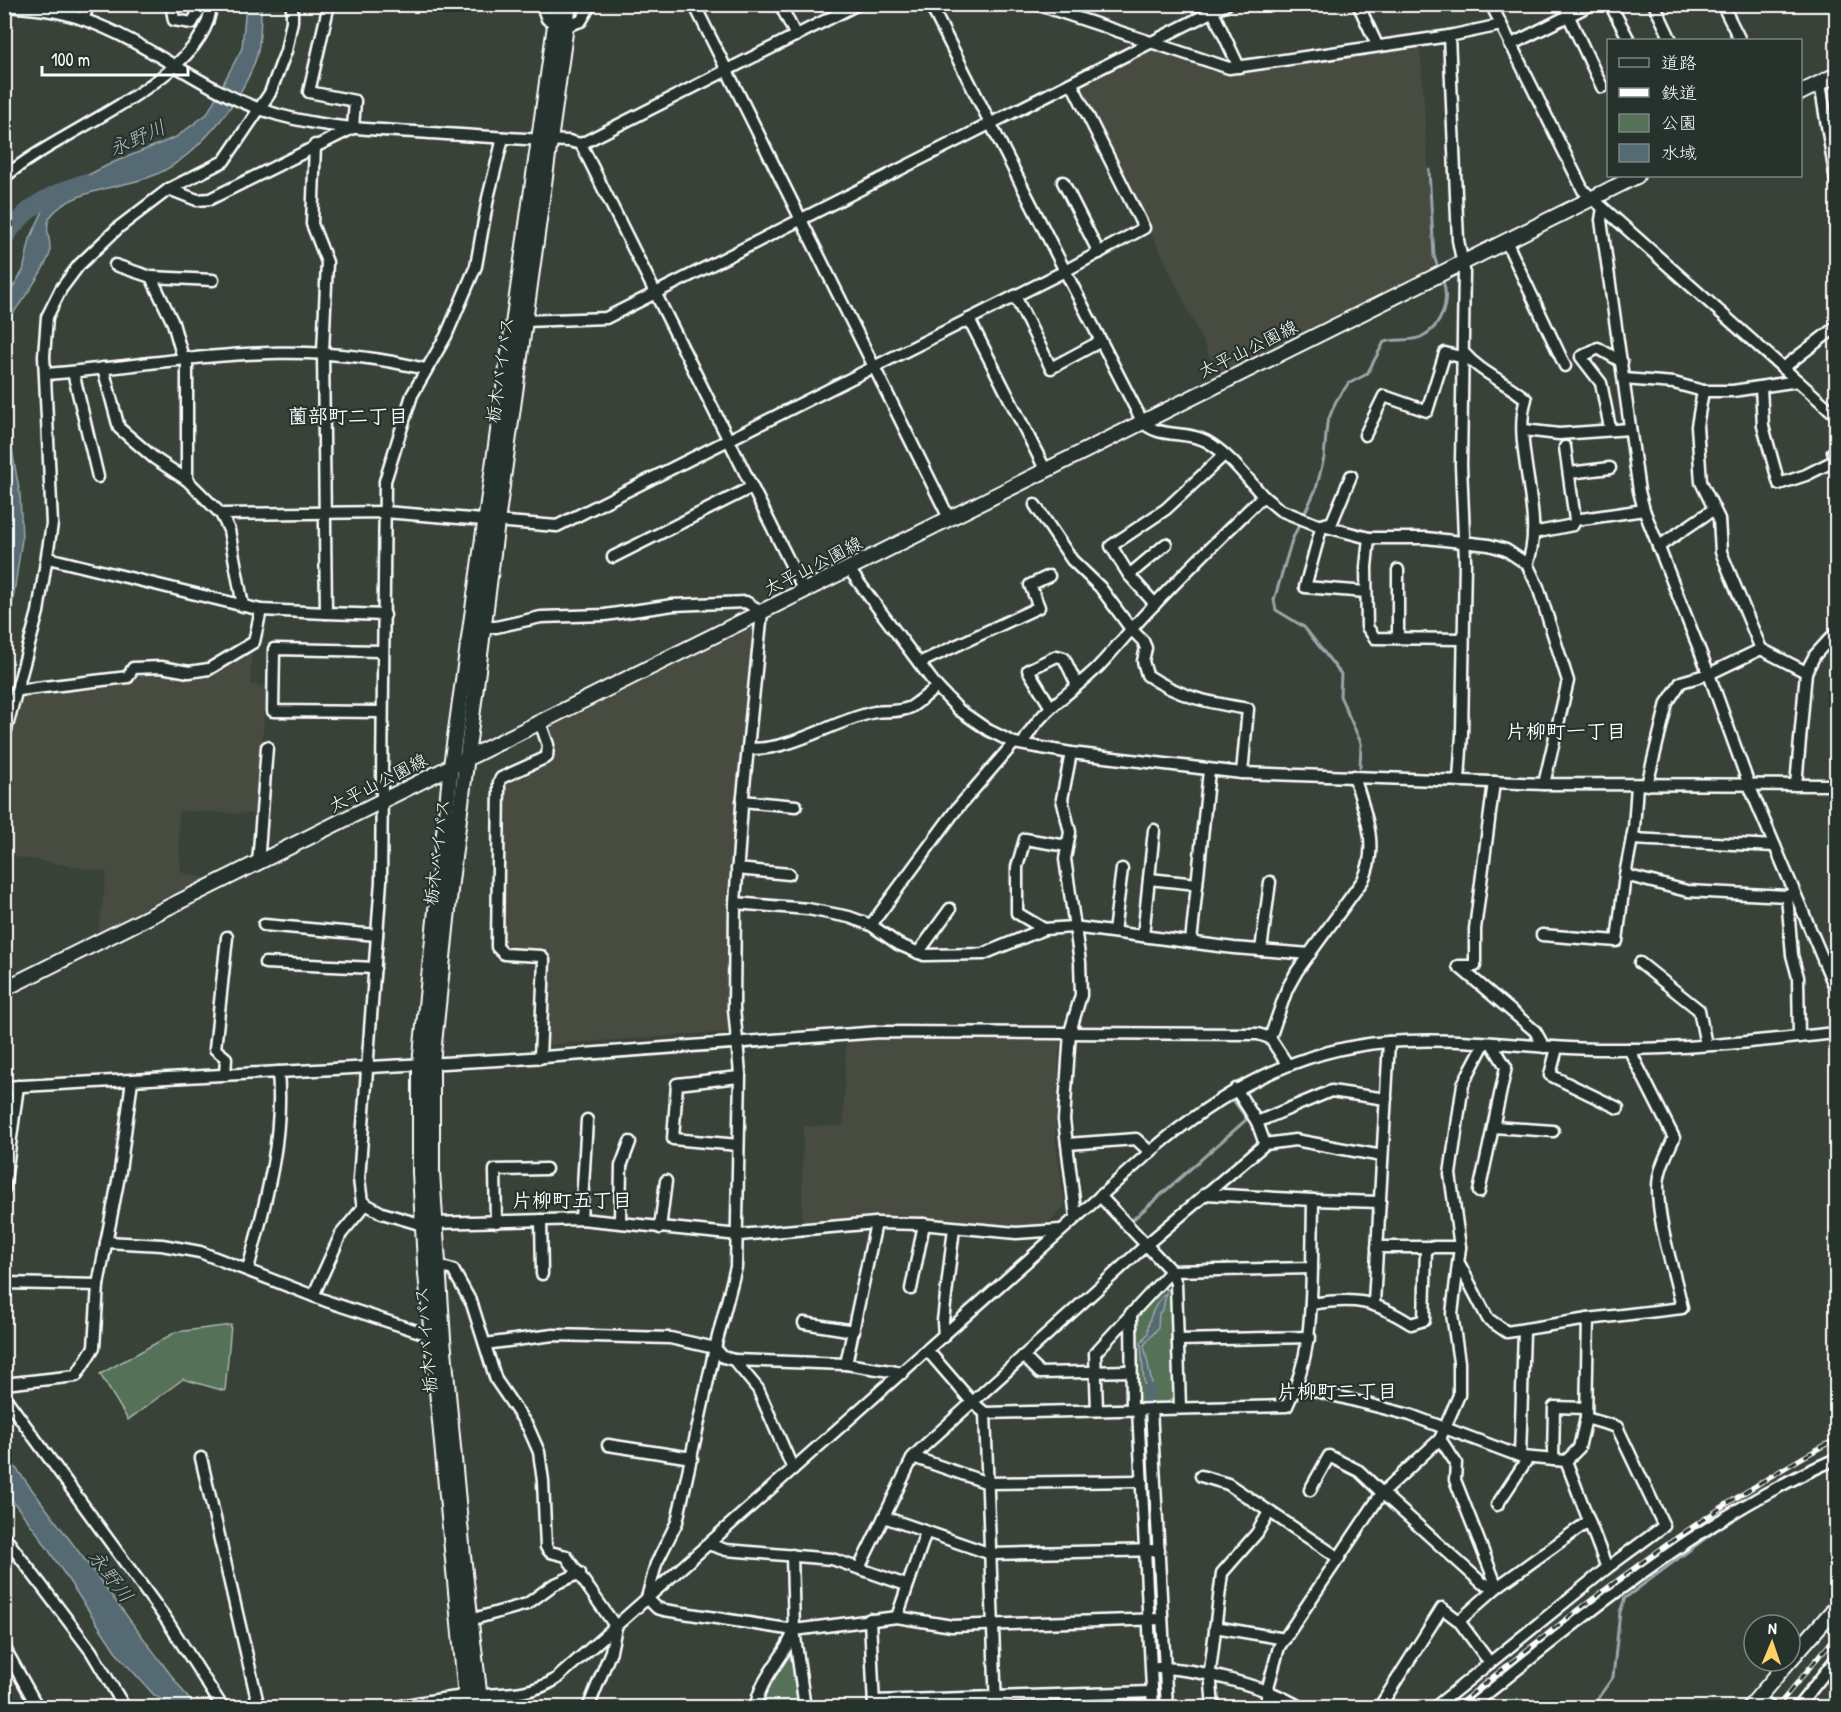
<svg xmlns="http://www.w3.org/2000/svg" width="1841" height="1712" viewBox="0 0 1841 1712" font-family="'Patrick Hand','Klee One',sans-serif">
<style>
.built{fill:#464c3f}
.green{fill:#557158;stroke:#aab8ac;stroke-width:1.5}
.water{fill:#556b73;stroke:#99a6ab;stroke-width:1.5}
.lines{fill:none;stroke-linecap:round;stroke-linejoin:round}
.stream{stroke:#99a6ab;stroke-width:3}
.canal{stroke:#556b73;stroke-width:10}
.river{stroke:#556b73;stroke-width:18}
.minor-casing{stroke:#fff;stroke-width:15}
.major-casing{stroke:#fff;stroke-width:18}
.minor{stroke:#26332d;stroke-width:10}
.major{stroke:#26332d;stroke-width:14}
.rail-casing{stroke:#fff;stroke-width:5}
.rail{stroke:#26332d;stroke-width:3;stroke-dasharray:9;stroke-linecap:butt}
.labels{text-anchor:middle;stroke-width:4.5;stroke-linejoin:round;paint-order:stroke}
.street-label{font-size:18px;fill:#fff;stroke:#26332d}
.water-label{font-size:20px;font-style:italic;fill:#b2bcc0;stroke:#26332d}
.neighbourhood-label{font-size:20px;font-weight:bold;fill:#fff;stroke:#26332d}
</style>
<rect width="100%" height="100%" fill="#394238"/>
<filter id="ink" filterUnits="userSpaceOnUse"><feTurbulence type="fractalNoise" baseFrequency=".0167" numOctaves="2"/><feDisplacementMap in="SourceGraphic" scale="12" xChannelSelector="R" yChannelSelector="G"/><feConvolveMatrix kernelMatrix="1 2 1 2 8 2 1 2 1" color-interpolation-filters="sRGB"/></filter>
<g filter="url(#ink)">
<g class="built">
<polygon points="1420,45 1435,266 1218,374 1150,230 1077,89 1078,84 1151,47 1230,71"/>
<polygon points="757,622 733,860 728,1032 545,1045 549,949 502,948 502,784 555,758 548,726"/>
<polygon points="251,648 251,685 267,686 256,814 178,811 181,872 207,879 98,934 107,872 5,855 4,758 23,697 129,681 147,674 204,677"/>
<polygon points="1060,1038 1055,1137 1065,1206 1043,1228 923,1220 802,1222 803,1126 843,1126 846,1039"/>
</g>
<g class="green">
<polygon points="1164,1288 1172,1292 1174,1396 1167,1403 1134,1404 1132,1319"/>
<polygon points="231,1325 225,1391 183,1379 128,1420 100,1374 176,1332"/>
<polygon points="789,1653 794,1653 800,1707 761,1708 762,1693"/>
</g>
<g class="water">
<path d="M246,5H261C261,21 261,39 257,55C244,100 193,163 147,178C120,187 69,191 51,216C42,229 54,244 49,256C39,281 18,304 5,326V300L23,271L30,239L48,200L74,182L112,163L176,137L207,114L242,48Z"/>
<polygon points="5,412 20,494 22,539 5,653"/>
<path d="M1166,1293L1163,1310L1159,1313L1158,1328L1144,1345L1152,1384L1151,1388H1147L1144,1383L1141,1343L1148,1333C1147,1320 1156,1302 1166,1293Z"/>
<polygon points="4,1456 13,1464 195,1707 172,1707 154,1695 118,1655 38,1534 5,1491"/>
</g>
<g class="lines">
<g class="stream">
<polyline points="1429,170 1434,256 1437,265"/>
<path d="M1360,767L1361,743L1340,696L1341,674L1304,627L1276,610L1274,600L1292,540L1316,489L1324,458L1327,423L1336,401L1348,384L1367,374L1384,342C1396,338 1410,342 1421,337C1442,327 1450,302 1443,281"/>
<polyline points="1130,1222 1247,1119 1234,1101"/>
<polyline points="1154,1245 1171,1262"/>
<polyline points="1787,1477 1836,1452"/>
<polyline points="1591,1708 1613,1677 1620,1612 1625,1598 1722,1526"/>
</g>
<polyline class="canal" points="1149,1388 1145,1415 1160,1708"/>
<path class="river" d="M4,238C27,206 48,195 84,183"/>
<g class="minor-casing">
<g id="minor">
<polyline points="171,4 174,20 192,23 203,4"/>
<polyline points="541,4 547,19 556,23"/>
<polyline points="694,4 949,518"/>
<polyline points="780,4 796,36"/>
<polyline points="1036,4 1229,68 1449,36 1501,25"/>
<polyline points="1358,4 1377,45"/>
<polyline points="1491,4 1583,190 1836,415"/>
<polyline points="1563,4 1602,87"/>
<polyline points="1610,4 1629,40"/>
<polyline points="1654,4 1671,40"/>
<polyline points="1722,4 1740,40"/>
<path d="M4,6C31,8 59,10 85,20C148,42 199,88 263,110C311,127 364,129 415,132C466,135 517,139 569,141L581,144L804,591"/>
<polyline points="1213,12 1239,67"/>
<polyline points="83,19 89,4"/>
<polyline points="566,26 581,21 591,4"/>
<polyline points="1449,36 1458,240 1464,270 1461,465 1465,560 1462,734 1459,780"/>
<polyline points="1510,45 1592,4"/>
<polyline points="1820,83 1836,181"/>
<polyline points="581,144 858,4"/>
<polyline points="315,145 312,224 327,262 323,352 326,613 385,615"/>
<path d="M4,178C54,131 208,80 211,4"/>
<polyline points="1063,182 1099,253"/>
<polyline points="169,189 197,200 210,199 353,128 355,101 309,92 329,4"/>
<polyline points="1603,208 1601,220 1639,491 1644,510 1709,674 1749,785 1836,990"/>
<polyline points="1506,241 1565,366"/>
<polyline points="115,265 151,277 173,323 183,358"/>
<polyline points="151,277 213,280"/>
<polyline points="1015,296 1051,368 1101,341"/>
<polyline points="969,319 1045,469"/>
<polyline points="525,321 606,318 1227,4"/>
<path d="M1464,353C1481,373 1506,382 1526,399C1511,445 1547,518 1527,564"/>
<polyline points="187,357 187,480"/>
<polyline points="103,368 119,428 154,458 187,480 221,514 229,530 243,606"/>
<polyline points="1783,368 1836,327"/>
<polyline points="73,372 98,477"/>
<path d="M47,374C181,363 290,335 425,369"/>
<polyline points="1624,379 1674,383 1703,391 1733,391 1798,381"/>
<polyline points="1761,387 1763,426 1779,484 1806,475 1836,460 1833,452 1836,451"/>
<polyline points="1703,391 1697,426 1701,482 1719,519 1721,552 1761,649 1806,672"/>
<polyline points="1610,428 1601,383 1581,357 1598,348 1622,362"/>
<polyline points="1524,430 1559,434 1630,429"/>
<polyline points="1365,435 1384,396 1427,411 1445,353 1464,358"/>
<polyline points="1565,447 1575,520 1644,510"/>
<polyline points="1569,473 1610,468"/>
<polyline points="1351,476 1332,522 1322,525 1305,587 1366,592"/>
<polyline points="1263,496 1280,510 1315,524 1369,538 1426,538 1489,545 1506,550 1527,564 1538,587 1568,681 1544,784"/>
<path d="M1035,505L1072,560L1100,587L1131,629L1143,641L1146,648L1143,661L1147,675C1181,698 1208,702 1248,709L1242,773"/>
<polyline points="221,514 385,512 557,526 1065,271 930,4"/>
<polyline points="1533,533 1573,525 1575,520"/>
<polyline points="1369,538 1366,567 1367,627 1375,638 1462,639"/>
<polyline points="1658,547 1714,509"/>
<polyline points="613,557 752,487"/>
<polyline points="48,558 261,610 326,613"/>
<polyline points="848,568 937,687 959,710 988,730 1014,743 1071,753 1242,773 1544,784 1836,785"/>
<polyline points="1129,575 1166,544"/>
<polyline points="1155,604 1129,575 1111,546 1166,509 1224,455"/>
<polyline points="477,627 496,627 541,617 605,615 673,605 746,602 762,612 742,806 735,903 734,1008 740,1074 736,1267 715,1348 677,1522 656,1564 647,1598 657,1608 664,1610 794,1630 897,1617 952,1626 1162,1619"/>
<polyline points="1398,638 1398,570"/>
<polyline points="919,663 1039,607 1030,585 1049,576"/>
<polyline points="19,690 128,677 133,668 161,667 189,672 209,669 254,642 261,610"/>
<polyline points="1050,706 1028,670 1057,656 1064,658 1077,685"/>
<polyline points="381,712 273,711 274,649 383,651"/>
<polyline points="4,737 38,612 52,524 44,356 47,317 61,289 79,265 119,227 169,189 224,161 270,93 286,51 292,21 292,4"/>
<path d="M1023,744C1039,710 1072,693 1098,667C1117,647 1134,625 1153,606C1189,568 1226,532 1263,496C1246,477 1229,454 1206,441C1186,430 1157,439 1142,421L1065,271L1144,228L1072,84"/>
<path d="M748,749C795,750 831,721 875,712C888,710 899,713 911,707C920,701 929,693 937,687"/>
<polyline points="1071,753 1062,799 1070,832 1065,859 1080,962 1081,995 1070,1032 1064,1120 1076,1217"/>
<polyline points="1494,782 1475,929 1475,966 1458,966 1535,1031 1544,1047"/>
<polyline points="1637,785 1634,828 1625,875 1687,891 1787,896"/>
<polyline points="1647,785 1667,703 1681,682 1709,674 1761,649"/>
<polyline points="1796,785 1806,672 1815,655 1836,632"/>
<polyline points="742,801 796,806"/>
<polyline points="1632,839 1775,846"/>
<polyline points="258,864 267,747"/>
<polyline points="737,869 789,874"/>
<polyline points="1149,879 1197,884"/>
<polyline points="1791,894 1787,896 1792,955 1798,977 1799,1037"/>
<polyline points="735,903 808,909 849,917 871,925 898,944 924,955 983,954 1044,929 1073,927 1234,948 1310,954"/>
<polyline points="264,925 377,935"/>
<polyline points="871,925 955,811 1014,743"/>
<polyline points="1044,929 1017,913 1017,867 1025,839 1067,846"/>
<polyline points="1114,932 1122,869"/>
<polyline points="1542,935 1617,941 1625,875"/>
<polyline points="1143,936 1154,830"/>
<polyline points="1191,942 1209,771"/>
<polyline points="1261,950 1270,882"/>
<polyline points="918,953 950,909"/>
<polyline points="265,963 375,968"/>
<polyline points="1640,963 1699,1010 1706,1045"/>
<path d="M1270,1038L1287,989L1297,971L1363,880C1380,845 1364,811 1354,776"/>
<polyline points="1484,1044 1463,1084 1450,1174 1460,1247 1452,1314 1459,1362 1459,1395 1440,1439 1382,1493 1482,1583 1497,1587"/>
<polyline points="1557,1048 1550,1075 1618,1108"/>
<polyline points="540,1058 544,960 541,956 504,954 497,947 499,782 501,778 547,757 548,745 540,722"/>
<polyline points="225,1075 226,1058 215,1049 227,937"/>
<polyline points="4,1087 517,1059 880,1032 1258,1034 1270,1038 1287,1064"/>
<polyline points="1236,1089 1257,1122 1265,1144"/>
<polyline points="1257,1122 1331,1091 1386,1099"/>
<polyline points="1493,1127 1553,1131"/>
<polyline points="1067,1144 1136,1139 1150,1152"/>
<polyline points="738,1145 673,1139 677,1084 739,1077"/>
<polyline points="4,1189 18,1086"/>
<polyline points="1479,1192 1506,1067 1492,1044"/>
<polyline points="1100,1196 1171,1271 1176,1283 1180,1408"/>
<polyline points="1313,1200 1380,1202"/>
<polyline points="581,1219 587,1120"/>
<polyline points="541,1220 542,1274"/>
<polyline points="620,1221 621,1166 630,1142"/>
<polyline points="496,1222 495,1170 546,1169"/>
<polyline points="434,1223 581,1219 739,1235 876,1223 921,1224 1016,1233 1061,1230"/>
<polyline points="423,1225 382,1213 362,1202 359,1179 381,881 385,481 412,395 446,336 476,266 488,198 503,138"/>
<polyline points="660,1228 666,1181"/>
<polyline points="106,1242 162,1245 200,1252 329,1302 432,1336"/>
<polyline points="1377,1247 1460,1247"/>
<polyline points="1460,1265 1488,1319 1507,1332 1588,1319"/>
<polyline points="438,1266 453,1270 472,1304 496,1380 528,1427 539,1452 543,1481 546,1547 550,1552 566,1556 616,1627 611,1651 588,1708"/>
<path d="M248,1269C265,1204 284,1140 278,1072"/>
<polyline points="4,1283 98,1285"/>
<polyline points="911,1289 924,1224"/>
<polyline points="313,1296 341,1234 366,1204"/>
<polyline points="1374,1303 1389,1042"/>
<path d="M1311,1304C1356,1297 1373,1300 1411,1324L1424,1320L1426,1248"/>
<polyline points="1131,1313 1132,1409"/>
<polyline points="804,1323 854,1331"/>
<polyline points="944,1337 943,1321 954,1228"/>
<polyline points="1178,1340 1310,1337"/>
<polyline points="485,1344 553,1335 670,1338 715,1348 723,1357 734,1360 758,1389 793,1469"/>
<path d="M928,1351L972,1402L985,1413L1287,1406C1310,1360 1311,1318 1312,1268"/>
<polyline points="1023,1356 1040,1373 1131,1371"/>
<polyline points="734,1360 846,1364 903,1373"/>
<polyline points="846,1364 876,1223"/>
<polyline points="4,1384 76,1376 94,1347 98,1285 120,1171 132,1080"/>
<path d="M1297,1386L1410,1415L1522,1457L1566,1461L1579,1448L1586,1418L1588,1319L1682,1308C1674,1269 1658,1227 1658,1187C1658,1170 1667,1153 1674,1138L1629,1049"/>
<polyline points="4,1396 166,1619 223,1708"/>
<polyline points="1138,1409 1153,1708"/>
<polyline points="1151,1409 1167,1708"/>
<polyline points="1097,1410 1095,1353 1171,1271 1312,1268 1313,1200 1205,1194"/>
<polyline points="985,1413 996,1708"/>
<polyline points="1440,1439 1456,1463 1455,1480 1497,1587"/>
<polyline points="608,1445 692,1458"/>
<polyline points="1520,1456 1524,1331"/>
<polyline points="913,1457 988,1483 1142,1481"/>
<polyline points="201,1458 259,1708"/>
<polyline points="1553,1460 1554,1407 1586,1408"/>
<polyline points="1566,1461 1607,1568"/>
<polyline points="1201,1476 1228,1484 1339,1558"/>
<polyline points="1497,1505 1528,1458"/>
<polyline points="884,1517 913,1457 924,1446 1146,1245 1265,1144 1295,1140 1382,1156"/>
<polyline points="4,1536 91,1651 125,1708"/>
<polyline points="708,1544 726,1550 832,1559 906,1585"/>
<polyline points="792,1555 794,1630 805,1708"/>
<polyline points="859,1568 884,1517 991,1554 1159,1550"/>
<polyline points="897,1617 926,1532"/>
<polyline points="870,1619 874,1707"/>
<polyline points="470,1620 527,1604 553,1585 580,1573"/>
<polyline points="1459,1621 1497,1587 1589,1521"/>
<polyline points="1215,1627 1285,1639"/>
<polyline points="4,1647 38,1708"/>
<path d="M1158,1668C1194,1668 1271,1687 1301,1708"/>
<polyline points="1756,1700 1772,1708"/>
<polyline points="874,1701 1151,1692"/>
<path d="M391,1708C415,1703 440,1699 465,1696C495,1693 530,1697 556,1679L1150,1152C1219,1093 1296,1049 1388,1042C1460,1036 1534,1049 1606,1049C1683,1050 1760,1041 1836,1033"/>
<path d="M756,1708C758,1680 784,1659 793,1633"/>
<polyline points="1213,1708 1210,1671 1222,1573 1257,1533 1269,1512"/>
<polyline points="1267,1708 1267,1691 1279,1647 1382,1493 1359,1471 1329,1456 1310,1490"/>
<polyline points="1379,1708 1442,1608 1459,1621 1490,1663"/>
<polyline points="1434,1708 1607,1568 1664,1526 1617,1427 1586,1418"/>
<path d="M1469,1708C1584,1616 1700,1518 1836,1459"/>
<polyline points="1797,1708 1836,1659"/>
</g>
</g>
<g class="major-casing">
<g id="major">
<polyline points="1800,93 1836,75"/>
<polyline points="4,989 1637,176"/>
<polyline points="1790,1660 1836,1607"/>
<polyline points="467,1708 425,1263 420,1172 420,1064 451,766 558,4"/>
<polyline points="481,1708 463,1556 443,1339 432,1172 432,1063 451,881 497,522 569,4"/>
<polyline points="1749,1708 1789,1661"/>
</g>
</g>
<use href="#minor" class="minor"/>
<use href="#major" class="major"/>
<g class="rail-casing">
<g id="rail">
<path d="M1454,1708C1576,1610 1698,1513 1836,1439"/>
<polyline points="1776,1708 1836,1636"/>
</g>
</g>
<use href="#rail" class="rail"/>
</g>
</g>
<g class="labels">
<g class="street-label">
<text transform="translate(1248 349) rotate(-26)" y="6">太平山公園線</text>
<text transform="translate(500 370) rotate(-82)" y="6">栃木バイパス</text>
<text transform="translate(813 566) rotate(-27)" y="6">太平山公園線</text>
<text transform="translate(378 783) rotate(-27)" y="6">太平山公園線</text>
<text transform="translate(437 852) rotate(-83)" y="6">栃木バイパス</text>
<text transform="translate(426 1340) rotate(-95)" y="6">栃木バイパス</text>
</g>
<g class="water-label">
<text transform="translate(137 138) rotate(-24)" y="7">永野川</text>
<text transform="translate(111 1576) rotate(53)" y="7">永野川</text>
</g>
<g class="neighbourhood-label">
<text x="348" y="423">薗部町二丁目</text>
<text x="1566" y="738">片柳町一丁目</text>
<text x="572" y="1207">片柳町五丁目</text>
<text x="1337" y="1398">片柳町二丁目</text>
</g>
</g>
<rect width="1841" height="1712" fill="none" stroke="#26332d" stroke-width="24"/>
<rect x="12" y="12" width="1817" height="1688" fill="none" stroke="#fff" stroke-width="2" filter="url(#ink)"/>
<rect x="1607" y="39" width="195" height="138" fill="#26332d" stroke="#7d8581" stroke-width="1.5"/>
<rect x="1619" y="58" width="30" height="9" fill="#26332d" stroke="#7d8581" stroke-width="1.5"/>
<text x="1661" y="69" font-size="18" fill="#ffffff">道路</text>
<rect x="1619" y="88" width="30" height="9" fill="#ffffff" stroke="#7d8581" stroke-width="1.5"/>
<text x="1661" y="99" font-size="18" fill="#ffffff">鉄道</text>
<rect x="1619" y="114" width="30" height="18" fill="#557158" stroke="#7d8581" stroke-width="1.5"/>
<text x="1661" y="129" font-size="18" fill="#ffffff">公園</text>
<rect x="1619" y="144" width="30" height="18" fill="#556b73" stroke="#7d8581" stroke-width="1.5"/>
<text x="1661" y="159" font-size="18" fill="#ffffff">水域</text>
<g transform="translate(1772 1643) rotate(2)"><circle r="28" fill="#26332d" stroke="#7d8581" stroke-width="1.5"/>
<path d="M0-4.5L10 22L0 15L-10 22Z" fill="#ffd166"/>
<text y="-9" font-size="16" font-weight="bold" text-anchor="middle" fill="#ffffff">N</text>
</g>
<path d="M42 66v9h146v-9" fill="none" stroke="#ffffff" stroke-width="3"/>
<text x="51" y="66" font-size="18" fill="#ffffff" stroke="#26332d" stroke-width="4.5" paint-order="stroke">100 m</text>
</svg>
